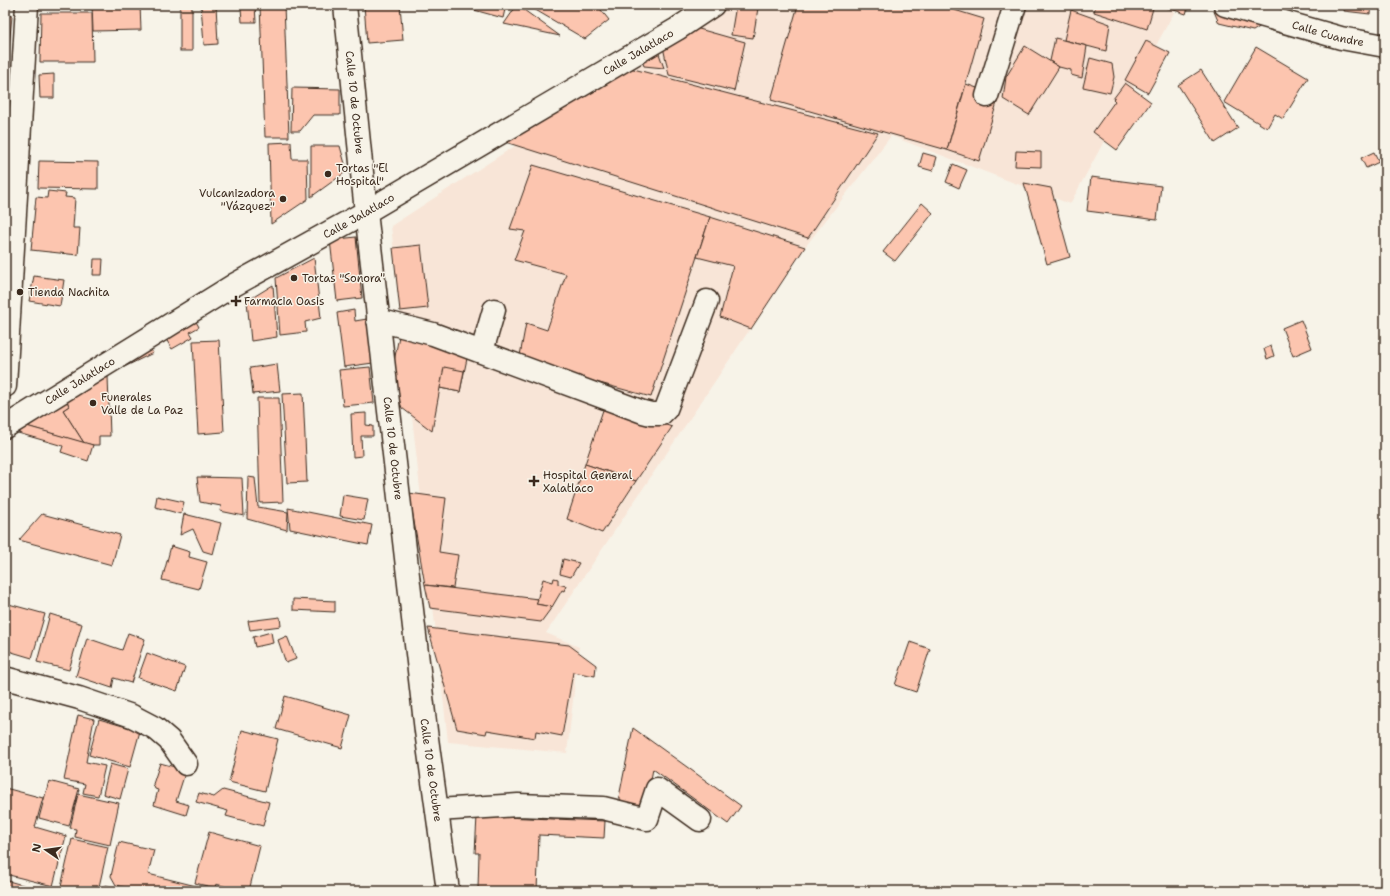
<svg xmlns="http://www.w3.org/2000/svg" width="1390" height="896" viewBox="0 0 1390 896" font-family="'Shantell Sans',sans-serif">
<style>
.built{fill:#f8e5d7}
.building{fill:#fcc5af;stroke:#3b2a1e}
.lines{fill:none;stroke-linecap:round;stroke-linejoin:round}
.minor-casing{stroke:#3b2a1e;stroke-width:25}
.major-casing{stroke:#3b2a1e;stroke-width:25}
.minor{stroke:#f7f3e8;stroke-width:22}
.major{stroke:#f7f3e8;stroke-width:22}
.poi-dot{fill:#3b2a1e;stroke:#f7f3e8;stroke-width:1.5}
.labels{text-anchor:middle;stroke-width:3;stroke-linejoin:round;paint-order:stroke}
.street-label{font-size:11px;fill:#3b2a1e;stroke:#f7f3e8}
.poi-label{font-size:11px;fill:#3b2a1e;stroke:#f7f3e8;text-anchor:start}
</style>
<rect width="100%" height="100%" fill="#f7f3e8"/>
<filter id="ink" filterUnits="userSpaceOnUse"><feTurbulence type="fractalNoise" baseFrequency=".025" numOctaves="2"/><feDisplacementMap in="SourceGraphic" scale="8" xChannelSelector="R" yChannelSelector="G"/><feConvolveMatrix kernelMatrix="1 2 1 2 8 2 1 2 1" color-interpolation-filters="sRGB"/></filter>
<g filter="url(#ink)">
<polygon class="built" points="733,5 1178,5 1070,204 891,136 805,247 546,633 579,647 567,753 448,742 391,226"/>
<g class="building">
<polygon points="92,5 140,5 141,30 93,31"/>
<rect x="180" y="5" width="12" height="46"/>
<polygon points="201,5 216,5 218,44 204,45"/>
<polygon points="246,5 255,5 256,22 242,22 241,7"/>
<polygon points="260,5 284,5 289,137 265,137"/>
<polygon points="364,5 400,5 403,40 367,43"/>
<polygon points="475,5 506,5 503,18 474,10"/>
<polygon points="517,5 560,36 504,24"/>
<polygon points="527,5 597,5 609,20 585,39"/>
<polygon points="736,5 758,8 753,38 731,35"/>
<polygon points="798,5 938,5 984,19 947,150 771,100"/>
<polygon points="1096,5 1154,5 1147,29 1094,12"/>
<polygon points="1165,5 1189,5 1186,14 1165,7"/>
<polygon points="1345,5 1371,5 1370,14 1344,11"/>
<polygon points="1381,5 1385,5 1385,11 1380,10"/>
<polygon points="1221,6 1269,21 1253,31 1219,23 1213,9"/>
<polygon points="1071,10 1110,24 1106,51 1064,40"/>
<polygon points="41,13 92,13 93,62 40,62"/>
<polygon points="5,15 12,16 8,56 5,55"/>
<polygon points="692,27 745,42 734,91 669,75 662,42"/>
<polygon points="1055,38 1087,46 1082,78 1071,75 1071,70 1059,67 1050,61"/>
<polygon points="1146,41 1170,53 1148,93 1125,80"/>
<polygon points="656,45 664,68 644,66 640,55"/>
<polygon points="1025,46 1059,67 1029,115 1003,99 1006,77"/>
<polygon points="1256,47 1308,78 1283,119 1275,114 1267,128 1224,102"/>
<polygon points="1090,58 1112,64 1114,77 1110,93 1083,87"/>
<polygon points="622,66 878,133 808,238 502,141"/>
<polygon points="1201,70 1238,128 1215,143 1178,85"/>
<polygon points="54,74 54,98 40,98 39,75"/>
<polygon points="1125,83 1151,102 1117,150 1093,132 1115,101 1113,99"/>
<polygon points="966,84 999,96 979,161 947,150"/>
<polygon points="292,88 340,89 340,115 313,115 300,131 291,131"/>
<polygon points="291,142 292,159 307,159 308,199 271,224 269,143"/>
<polygon points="311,146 340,146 347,171 311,197"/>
<polygon points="1016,151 1041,152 1041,167 1015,166"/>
<polygon points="1374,152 1379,162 1366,168 1361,158"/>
<polygon points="923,153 937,157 933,171 919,167"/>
<polygon points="39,161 98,162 98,189 38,188"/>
<polygon points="953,164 967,170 959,188 946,182"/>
<polygon points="533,165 710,217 651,397 519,361 526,323 547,330 566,274 514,260 525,231 510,229"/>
<polygon points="1091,177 1161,186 1157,220 1087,211"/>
<polygon points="1024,183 1051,188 1070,257 1047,264"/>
<polygon points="48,191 66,193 65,197 75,198 73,228 80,228 78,255 31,250 36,197 47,198"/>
<polygon points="922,203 933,213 895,261 883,252"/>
<polygon points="710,217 805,247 751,329 720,317 733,266 697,257"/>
<polygon points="356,237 362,298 337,301 330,240"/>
<polygon points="421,245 428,308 400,311 393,248"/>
<polygon points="314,258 321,318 305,322 306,332 280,335 276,278"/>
<polygon points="94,259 103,259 102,275 93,275"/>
<polygon points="34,276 64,280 60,306 29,301"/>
<polygon points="273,285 277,337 251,341 247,301"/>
<polygon points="354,310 355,321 367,319 373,363 344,367 337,313"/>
<polygon points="194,318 199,327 190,332 193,337 172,349 164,336"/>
<polygon points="1301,320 1312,348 1293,356 1282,328"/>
<polygon points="399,336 469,349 460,392 440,388 432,431 402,408 391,377"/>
<polygon points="219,340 224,432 198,434 193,341"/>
<polygon points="1271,346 1274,356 1267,359 1264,349"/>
<polygon points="149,347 153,353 118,370 131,355"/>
<polygon points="277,364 280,391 253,394 250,368"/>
<polygon points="370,367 374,403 343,406 339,370"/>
<polygon points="444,367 464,371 460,392 440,388"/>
<polygon points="108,376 110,436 99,436 99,445 93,445 84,443 63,410 69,406 67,401"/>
<polygon points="303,393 307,482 287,483 282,394"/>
<polygon points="257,398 279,398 283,502 260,503"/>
<polygon points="67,401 69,406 63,410 84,443 26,426"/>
<polygon points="605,404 672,427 636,481 585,464"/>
<polygon points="366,413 366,425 373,426 373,436 361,436 362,456 353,457 351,414"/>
<polygon points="23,425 93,445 88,461 61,452 63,446 18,433"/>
<polygon points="585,464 636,481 602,533 567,519"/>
<polygon points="197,477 242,478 244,516 220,511 221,506 200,502"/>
<polygon points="248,477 255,478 258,507 288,512 287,530 247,519"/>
<polygon points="409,493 446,498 439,552 458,555 453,588 425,585"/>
<polygon points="343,495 368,499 364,520 340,516"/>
<polygon points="157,496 184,502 181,514 155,507"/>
<polygon points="288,508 372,525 368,545 290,529"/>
<polygon points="42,514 120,535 112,565 19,540"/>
<polygon points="184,514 221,523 213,554 203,551 193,529 180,535"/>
<polygon points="171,546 190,552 189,557 207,562 199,589 162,580"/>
<polygon points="563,559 579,563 571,577 560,574"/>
<polygon points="554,578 558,579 558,584 566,586 564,591 562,590 552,607 536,604 543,579 553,582"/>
<polygon points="425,585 538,599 536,604 552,607 541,622 430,608"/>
<polygon points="293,599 335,601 335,612 293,610"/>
<polygon points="5,603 45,614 32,658 5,650"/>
<polygon points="50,614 82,624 69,670 37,662"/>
<polygon points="280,617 281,626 250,630 248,621"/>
<polygon points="428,628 569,645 596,665 595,676 573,672 562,736 536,731 535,738 487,730 486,734 457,729"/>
<polygon points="271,632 273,643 255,647 253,637"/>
<polygon points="128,633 145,639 131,683 114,678 112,688 76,676 87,638 122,650"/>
<polygon points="287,636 296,659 286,663 278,640"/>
<polygon points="910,642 930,649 916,692 895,685"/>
<polygon points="147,653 185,667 177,691 138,678"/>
<polygon points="285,696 351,715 342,748 276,729"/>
<polygon points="78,715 94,719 86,762 105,766 98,796 83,793 85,784 64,780"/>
<polygon points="99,719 140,731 130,767 89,755"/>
<polygon points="633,728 741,806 728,824 653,769 645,810 625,806 619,797"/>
<polygon points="242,730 278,739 265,791 229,782"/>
<polygon points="160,763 186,770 176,801 189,805 186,815 154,805 158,790 155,789 153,784"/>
<polygon points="110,764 128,769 120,799 103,794"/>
<polygon points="49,781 79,789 69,826 39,818"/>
<polygon points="5,788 43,798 35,827 66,836 53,886 5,874"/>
<polygon points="223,790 269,802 263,826 226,816 228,811 196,802 199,793 214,797"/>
<polygon points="78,794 119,803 110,845 75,837 76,829 70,828"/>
<polygon points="477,816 605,821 604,838 539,835 537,891 478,889 479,853 475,853"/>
<polygon points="209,832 260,846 249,891 226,891 227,887 216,884 215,888 195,883"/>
<polygon points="72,839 108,847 98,891 60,891"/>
<polygon points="119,842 154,850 148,874 216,891 129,891 130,889 116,885 111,876"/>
<polygon points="5,880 33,888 32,891 5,891"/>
<polygon points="105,885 126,891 103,891"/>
</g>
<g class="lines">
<g class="minor-casing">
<g id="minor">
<path id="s1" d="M345,5L366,212L426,731L448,891"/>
<path id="s2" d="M1225,5L1341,38L1385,46"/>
<polyline points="987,96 1015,5"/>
<polyline points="378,320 433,334 643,412 651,414 661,414 666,409 707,301"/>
<polyline points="482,351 494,310"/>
<polyline points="5,386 27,5"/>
<polyline points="5,678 79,698 132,716 155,728 169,740 186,764"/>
<polyline points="437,810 518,805 603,808 647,819 657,789 700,820"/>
</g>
</g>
<g class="major-casing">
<g id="major">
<path id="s3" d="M5,427L234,285L366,212L677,29L713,5"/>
</g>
</g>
<use href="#minor" class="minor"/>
<use href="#major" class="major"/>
</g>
</g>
<g class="poi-dot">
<circle cx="328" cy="174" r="4"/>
<circle cx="283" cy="199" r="4"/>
<circle cx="294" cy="278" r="4"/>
<circle cx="20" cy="292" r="4"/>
<path d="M234 295h4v4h4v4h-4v4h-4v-4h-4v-4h4z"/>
<circle cx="93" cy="403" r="4"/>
<path d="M532 475h4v4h4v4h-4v4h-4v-4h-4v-4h4z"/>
</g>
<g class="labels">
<g class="street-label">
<text dy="4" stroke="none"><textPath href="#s2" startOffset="107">Calle Cuandre</textPath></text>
<text dy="4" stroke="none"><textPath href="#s3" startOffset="736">Calle Jalatlaco</textPath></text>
<text dy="4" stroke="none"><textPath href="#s1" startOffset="98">Calle 10 de Octubre</textPath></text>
<text dy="4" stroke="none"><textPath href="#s3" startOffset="412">Calle Jalatlaco</textPath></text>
<text dy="4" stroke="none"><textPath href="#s3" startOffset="88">Calle Jalatlaco</textPath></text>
<text dy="4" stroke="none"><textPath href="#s1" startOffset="446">Calle 10 de Octubre</textPath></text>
<text dy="4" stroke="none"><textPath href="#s1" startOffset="770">Calle 10 de Octubre</textPath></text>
</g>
<g class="poi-label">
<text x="336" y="172">Tortas "El<tspan x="336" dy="13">Hospital"</tspan></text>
<text x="275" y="197" text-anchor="end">Vulcanizadora<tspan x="275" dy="13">"Vázquez"</tspan></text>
<text x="302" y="282">Tortas "Sonora"</text>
<text x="28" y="296">Tienda Nachita</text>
<text x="244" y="305">Farmacia Oasis</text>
<text x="101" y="401">Funerales<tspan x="101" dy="13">Valle de La Paz</tspan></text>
<text x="543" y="479">Hospital General<tspan x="543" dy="13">Xalatlaco</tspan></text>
</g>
</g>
<rect width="1390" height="896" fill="none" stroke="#f7f3e8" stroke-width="20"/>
<rect x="10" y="10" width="1370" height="876" fill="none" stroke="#3b2a1e" stroke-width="1.5" filter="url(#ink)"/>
<g transform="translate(46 850) rotate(283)" stroke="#f7f3e8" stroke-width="3" paint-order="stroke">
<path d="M0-3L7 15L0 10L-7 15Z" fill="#3b2a1e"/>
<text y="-6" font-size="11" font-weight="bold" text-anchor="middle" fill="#3b2a1e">N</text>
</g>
</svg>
